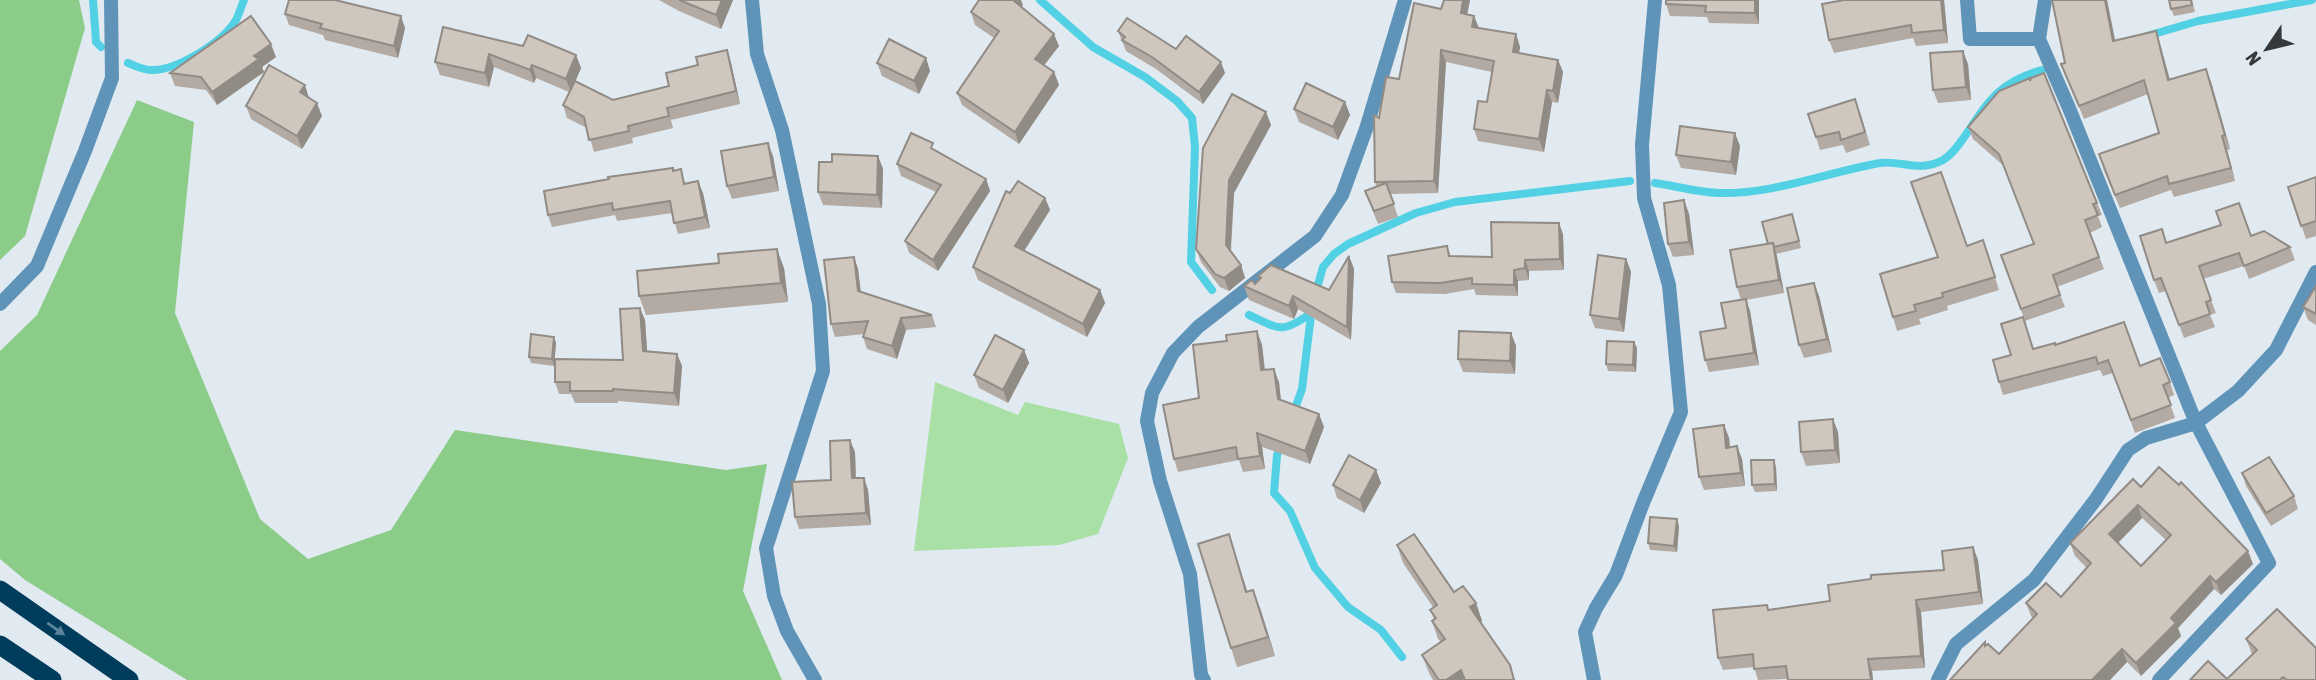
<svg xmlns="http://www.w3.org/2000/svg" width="2316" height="680" viewBox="0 0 2316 680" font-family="'Asap Condensed',sans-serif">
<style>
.green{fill:#a8e0a5}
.forest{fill:#8ccc89}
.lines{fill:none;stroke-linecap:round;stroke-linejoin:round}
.stream{stroke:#51d1e3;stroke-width:8}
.minor{stroke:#5f94b8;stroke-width:14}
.trunk{stroke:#003c5c;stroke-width:19}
.wall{fill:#b2aaa3;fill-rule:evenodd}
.shaded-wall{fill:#918b85}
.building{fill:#cfc6be;stroke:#918b85;stroke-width:2;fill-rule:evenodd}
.oneway{fill:#5a8298}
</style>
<rect width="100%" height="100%" fill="#e1eaf1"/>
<polygon class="green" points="935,382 1018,415 1025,402 1119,424 1128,458 1098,534 1059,545 914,551"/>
<g class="forest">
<polygon points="0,0 79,0 85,28 25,236 0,260"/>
<polygon points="137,100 194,122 175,313 260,519 308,559 391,530 455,430 726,470 767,464 743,591 782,680 187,680 25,580 0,559 0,351 37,315"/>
</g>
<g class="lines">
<g class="stream">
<polyline points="93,0 96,42 101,47"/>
<polyline points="1040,0 1093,47 1145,77 1177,101 1192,118 1195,147 1191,262 1212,290"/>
<polyline points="2147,36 2198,21 2312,0"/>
<path d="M128,63C136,66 145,71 154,70C179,69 223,42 236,20C239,14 241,7 244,0"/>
<path d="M1655,183C1676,186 1697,192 1718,193C1771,195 1828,172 1880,163C1902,160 1919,173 1943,160C1953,154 1960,143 1967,133C1989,100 2001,81 2042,70"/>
<polyline points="1315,295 1323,267 1334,254 1348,244 1416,213 1455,202 1630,181"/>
<path d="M1249,315C1280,329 1281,334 1310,314"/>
<polyline points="1293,414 1302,389 1312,307"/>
<polyline points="1282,443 1277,455 1274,493 1290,511 1315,568 1348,607 1381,630 1402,657"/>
</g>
<g class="minor">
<polyline points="752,0 757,54 782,130 819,304 823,371 766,548 774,596 787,631 815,680"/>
<polyline points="1967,0 1970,39 2039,39"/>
<polyline points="2045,0 2039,39 2069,108 2196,423 2269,563 2159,680"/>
<polyline points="0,304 37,266 85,151 112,78 111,0"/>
<polyline points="1204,680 1201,675 1190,574 1160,481 1147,421 1152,393 1173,353 1198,327 1315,236 1342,195 1366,129 1405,0"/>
<polyline points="1594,680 1585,632 1596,608 1616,575 1643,503 1681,412 1669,285 1644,198 1642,145 1655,0"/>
<polyline points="1938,680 1956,644 2034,580 2096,499 2128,450 2146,438 2196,423 2238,391 2276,350 2316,272"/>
</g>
<g class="trunk">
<polyline points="0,590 129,680"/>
<polyline points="0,645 52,680"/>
</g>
</g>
<g class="wall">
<polygon points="659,0 733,0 721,29 679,11"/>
<polygon points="1444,0 1470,0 1467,14 1478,28 1516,34 1520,47 1519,53 1558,60 1563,72 1558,103 1552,102 1544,152 1478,141 1474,129 1487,102 1492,72 1446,62 1438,193 1390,194 1398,217 1378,224 1365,191 1376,186 1375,182 1379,118 1399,79 1441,9"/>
<polygon points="1759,0 1759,24 1709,23 1707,17 1670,16 1666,4"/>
<polygon points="1844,0 1944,0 1948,43 1916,46 1913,38 1834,53 1829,40"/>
<polygon points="2052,0 2107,0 2115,41 2156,31 2160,44 2170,79 2211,82 2230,149 2227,150 2235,181 2174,197 2171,190 2120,208 2103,168 2159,133 2148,94 2084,119 2061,64 2065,63"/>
<polygon points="2192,0 2195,12 2174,16 2171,9"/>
<polygon points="1023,5 1021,7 1059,46 1044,65 1054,72 1059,85 1019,144 962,105 957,93 994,38 975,25 971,12"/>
<polygon points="285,14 405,28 398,58 325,40 323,35 289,25"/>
<polygon points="1118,31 1176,49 1225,73 1203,104 1156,69 1126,51"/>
<polygon points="523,46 576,55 581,68 575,81 613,100 669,86 698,65 727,50 731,63 740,104 671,120 673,128 632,138 633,143 594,152 587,128 567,118 563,105 569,92 536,78 534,83 494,67 489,87 440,75 435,62"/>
<polygon points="276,57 262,67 264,72 217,105 206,90 175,86 170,73"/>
<polygon points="926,58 930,71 919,94 882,76 877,63"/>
<polygon points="1968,64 1971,100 1938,103 1933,90"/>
<polygon points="309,98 322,116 302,149 251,119 246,106"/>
<polygon points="1345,102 1350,115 1338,140 1299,122 1294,109"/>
<polygon points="1266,112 1271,125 1234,193 1231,252 1241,265 1245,278 1229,291 1220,287 1201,262 1196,249"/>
<polygon points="1860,112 1870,145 1846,153 1843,145 1820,150 1816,137"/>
<polygon points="1968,127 2097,203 2102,215 2098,216 2102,227 2090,233 2104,269 2057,287 2065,307 2025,321 2001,255 2034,244 2004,166 1973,139"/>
<polygon points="1740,146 1736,175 1681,168 1676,155"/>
<polygon points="936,150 986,179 990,191 938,271 909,253 905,241 936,192 901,176 897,164"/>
<polygon points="773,156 779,191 732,199 727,186"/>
<polygon points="878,156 883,169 882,208 823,205 818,192"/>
<polygon points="674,171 686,183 703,193 710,228 678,234 672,213 617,221 615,215 552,227 548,215"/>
<polygon points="2316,177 2316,236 2306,239 2288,187"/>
<polygon points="1010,193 1045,198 1050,210 1024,251 1100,290 1105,303 1087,337 978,280 973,267"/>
<polygon points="1684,200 1689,214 1694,255 1673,257 1668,244"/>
<polygon points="1792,214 1801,248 1776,254 1784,293 1746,300 1750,311 1759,365 1709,372 1705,360 1726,328 1741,300 1737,287"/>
<polygon points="1563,234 1564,270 1529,271 1529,280 1518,281 1518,296 1476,295 1474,289 1445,294 1396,293 1392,282 1447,246 1451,256 1492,257"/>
<polygon points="2251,236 2290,247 2295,260 2249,279 2244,266 2203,279 2216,313 2210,315 2215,327 2184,338 2166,291 2159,293 2154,280 2167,243"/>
<polygon points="1967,245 1988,254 1999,290 1947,306 1948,310 1919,319 1921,324 1897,331 1893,317 1938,257"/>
<polygon points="1349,256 1354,269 1351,340 1298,309 1294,319 1249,300 1244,286 1255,284 1259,279 1258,276 1329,290"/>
<polygon points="854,257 858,269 861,292 932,315 936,327 906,330 897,359 867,349 863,337 864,334 835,337 831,324"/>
<polygon points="1626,259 1631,272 1624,332 1595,328 1590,315"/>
<polygon points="784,268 788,302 646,315 639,296"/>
<polygon points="1814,283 1819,296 1832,352 1804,358 1799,345"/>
<polygon points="2316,286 2316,325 2308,320 2303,307"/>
<polygon points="645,320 647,351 677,354 682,366 679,406 618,401 618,403 575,403 571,394 559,394 555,382 623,360"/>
<polygon points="1257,331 1262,345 1265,370 1279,382 1281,400 1324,427 1310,464 1262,447 1265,469 1243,472 1239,460 1178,472 1174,459 1199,398 1227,341"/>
<polygon points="1511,333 1516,346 1515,374 1463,372 1458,359"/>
<polygon points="554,337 556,343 554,366 531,363 529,357"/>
<polygon points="1634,342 1637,348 1636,372 1608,371 1606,364"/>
<polygon points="2055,345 2140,366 2170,382 2174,395 2168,398 2175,418 2135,433 2113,373 2103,376 2100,370 2003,395 1999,382 2033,349"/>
<polygon points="1024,350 1029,363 1008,403 979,388 974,375"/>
<polygon points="1724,425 1729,438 1730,447 1737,446 1742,459 1745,486 1704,490 1699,477"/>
<polygon points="1838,432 1840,463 1806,466 1801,452"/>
<polygon points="855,452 856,478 864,478 868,490 871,525 799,529 795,517 831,480"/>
<polygon points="1776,467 1777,491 1755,492 1752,485"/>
<polygon points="1376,470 1381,483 1364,513 1337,498 1333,485"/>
<polygon points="2242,473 2294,496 2298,509 2271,526 2246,486"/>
<path d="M2141,487L2253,564L2221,595L2214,589L2178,628L2181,636L2141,676L2127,662L2110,680H1950L1985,642L1986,645L1999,654L2033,618L2031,616L2026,603L2061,597L2087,568L2075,556L2070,543ZM2142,518L2166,540L2141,566L2118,543Z"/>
<polygon points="1677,519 1679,526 1677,552 1650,550 1648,543"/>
<polygon points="1229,534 1247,591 1260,608 1275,656 1237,667 1231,648"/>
<polygon points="1397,545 1454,592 1476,603 1482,621 1480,622 1515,680 1433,680 1429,673 1422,655 1441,642 1438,639 1432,621 1434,619 1430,610 1433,607 1403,563"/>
<polygon points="1973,547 1978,560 1983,604 1921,612 1925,668 1872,671 1873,680 1788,680 1788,679 1758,680 1754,667 1723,670 1718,658 1769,610 1830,601 1944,570"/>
<polygon points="2246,639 2316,680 2190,680 2227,679 2252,654"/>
</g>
<g class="shaded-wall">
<polygon points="722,0 733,0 721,29 716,15"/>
<polygon points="1013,0 1021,0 1023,5 1017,13"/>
<polygon points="1463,0 1470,0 1465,25 1461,13"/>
<polygon points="1755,0 1759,0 1759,24 1755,13"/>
<polygon points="1941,0 1944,0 1948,43 1944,30"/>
<polygon points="2105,0 2107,0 2118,55 2113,41"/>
<polygon points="401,16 405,28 398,58 394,46"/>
<polygon points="1474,16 1479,28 1472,27"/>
<polygon points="2156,31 2160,44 2173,93 2168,80"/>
<polygon points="1054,34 1059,46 1039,72 1035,59"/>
<polygon points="1516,34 1520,47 1517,65 1513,52"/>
<polygon points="271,44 276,57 262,67 264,72 217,105 212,92 254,56"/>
<polygon points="727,50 731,63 740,104 736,91"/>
<polygon points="1441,50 1446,62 1438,193 1434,181"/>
<polygon points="1963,51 1968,64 1971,100 1966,87"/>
<polygon points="489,54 494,67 489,87 485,73"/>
<polygon points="576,55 581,68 571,92 566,79"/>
<polygon points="926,58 930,71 919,94 914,81"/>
<polygon points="1558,60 1563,72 1558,103 1553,91"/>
<polygon points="1221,62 1225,73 1203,104 1199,92"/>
<polygon points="532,65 536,78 534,83 530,70"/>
<polygon points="2206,69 2211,82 2230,149 2225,135"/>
<polygon points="1054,72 1059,85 1019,144 1015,132"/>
<polygon points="305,85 309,98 300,92"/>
<polygon points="1547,90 1552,102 1544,152 1539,139"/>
<polygon points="1345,102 1350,115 1338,140 1333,127"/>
<polygon points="317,103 322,116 302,149 297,136"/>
<polygon points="1266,112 1271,125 1234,193 1230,258 1226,245 1229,180"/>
<polygon points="1735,133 1740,146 1736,175 1731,162"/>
<polygon points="2222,136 2227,150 2235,181 2231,168"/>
<polygon points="768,143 773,156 779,191 774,177"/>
<polygon points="878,156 883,169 882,208 877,195"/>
<polygon points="986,179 990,191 938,271 933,260"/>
<polygon points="698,181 703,193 710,228 705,217"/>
<polygon points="1045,198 1050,210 1019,259 1015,246"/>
<polygon points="1684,200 1689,214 1694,255 1689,242"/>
<polygon points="1559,223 1563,234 1564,270 1560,259"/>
<polygon points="1773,243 1777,256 1784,293 1779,280"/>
<polygon points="777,249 784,268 788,302 781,283"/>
<polygon points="1349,256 1354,269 1351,340 1347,327"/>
<polygon points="854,257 858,269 862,304 858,291"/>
<polygon points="1626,259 1631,272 1624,332 1619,319"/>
<polygon points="1525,260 1529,271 1529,280 1525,268"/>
<polygon points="1241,265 1245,278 1229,291 1224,278"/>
<polygon points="1514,270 1518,281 1518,296 1514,285"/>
<polygon points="1814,283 1819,296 1832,352 1827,339"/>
<polygon points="1100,290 1105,303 1087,337 1083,324"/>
<polygon points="1293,296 1298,309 1294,319 1289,306"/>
<polygon points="1746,299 1750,311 1759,365 1754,353"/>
<polygon points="640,308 645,320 648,364 643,351"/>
<polygon points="901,318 906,330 897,359 892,346"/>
<polygon points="1257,331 1262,345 1266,383 1261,370"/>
<polygon points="1511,333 1516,346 1515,374 1510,361"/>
<polygon points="554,337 556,343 554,366 552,359"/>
<polygon points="1634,342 1637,348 1636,372 1633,365"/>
<polygon points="1024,350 1029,363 1008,403 1003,390"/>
<polygon points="677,354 682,366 679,406 674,393"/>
<polygon points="1274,369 1279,382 1282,412 1278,399"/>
<polygon points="1319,414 1324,427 1310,464 1305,451"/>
<polygon points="1833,419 1838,432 1840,463 1835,450"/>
<polygon points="1724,425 1729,438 1731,461 1726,448"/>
<polygon points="1257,433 1262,447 1265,469 1260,456"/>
<polygon points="850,440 855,452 856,490 852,478"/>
<polygon points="1737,446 1742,459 1745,486 1741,473"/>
<polygon points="1774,460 1776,467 1777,491 1775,484"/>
<polygon points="1376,470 1381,483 1364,513 1360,500"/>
<polygon points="864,478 868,490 871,525 866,513"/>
<polygon points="2138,505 2142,518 2114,547 2109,534"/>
<polygon points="1677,519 1679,526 1677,552 1674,546"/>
<polygon points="1229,534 1253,610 1246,592"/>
<polygon points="1973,547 1978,560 1983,604 1979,592"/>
<polygon points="2248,551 2253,564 2221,595 2216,582"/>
<polygon points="2210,576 2214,589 2178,628 2181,636 2141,676 2136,663 2171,618"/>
<polygon points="1253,590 1260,608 1275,656 1268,637"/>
<polygon points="1916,600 1921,612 1925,668 1921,656"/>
<polygon points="1476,603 1482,621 1477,625 1470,607"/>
<polygon points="2122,649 2127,662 2110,680 2092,680"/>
<polygon points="1868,659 1872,671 1873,680 1871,680"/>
<polygon points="1461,670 1465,680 1446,680"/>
</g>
<g class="building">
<polygon points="289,0 335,0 401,16 394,46 320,28 322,24 285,14"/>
<polygon points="679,0 722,0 716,15"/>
<polygon points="979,0 1013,0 1054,34 1035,59 1054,72 1015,132 957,93 999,31 971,12"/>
<polygon points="1444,0 1463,0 1461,13 1474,16 1472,27 1516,34 1513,52 1558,60 1553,91 1547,90 1539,139 1474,129 1478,101 1487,102 1494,61 1441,50 1434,181 1375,182 1374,115 1379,118 1386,77 1399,79 1414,3 1441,9"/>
<polygon points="1666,0 1755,0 1755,13 1705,12 1706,6 1666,4"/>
<polygon points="1844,0 1941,0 1944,30 1912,33 1911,25 1829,40 1822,4"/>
<polygon points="2052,0 2105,0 2113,41 2156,31 2168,80 2206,69 2225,135 2222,136 2231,168 2169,184 2167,176 2115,195 2099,154 2159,133 2144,80 2079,106 2061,64 2065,63"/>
<polygon points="2169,0 2191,0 2192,5 2171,9"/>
<polygon points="251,16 271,44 254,56 259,59 212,92 201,77 170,73"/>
<polygon points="1127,18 1176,49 1186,36 1221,62 1199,92 1152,57 1122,40 1125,37 1118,31"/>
<polygon points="443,27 523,46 528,35 576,55 566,79 532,65 530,70 489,54 485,73 435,62"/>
<polygon points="889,39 926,58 914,81 877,63"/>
<polygon points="727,50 736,91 667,108 669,116 628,126 629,131 589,140 584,117 563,105 575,81 613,100 669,86 666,73 698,65 696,57"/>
<polygon points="1963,51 1966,87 1933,90 1930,53"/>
<polygon points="269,65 305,85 300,92 317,103 297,136 246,106"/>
<polygon points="2044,73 2097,203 2093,204 2098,215 2085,220 2099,257 2053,275 2060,295 2021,309 2001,255 2034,244 1999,154 1968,127 1999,91 2030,78 2030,81 2031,78"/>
<polygon points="1306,83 1345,102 1333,127 1294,109"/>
<polygon points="1232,94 1266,112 1229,180 1226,245 1241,265 1224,278 1215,274 1196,249 1203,148"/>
<polygon points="1855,99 1865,132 1841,140 1839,132 1816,137 1808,114"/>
<polygon points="1680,126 1735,133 1731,162 1676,155"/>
<polygon points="911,133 933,143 931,148 986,179 933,260 905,241 941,185 897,164"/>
<polygon points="768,143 774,177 727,186 721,151"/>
<polygon points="832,154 878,156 877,195 818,192 819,162 832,162"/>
<polygon points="673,168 673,171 681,169 684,184 698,181 705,217 674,223 670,201 613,210 612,203 548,215 544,191 609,179 608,177"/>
<polygon points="1941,172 1967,246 1983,240 1995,277 1942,293 1943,297 1914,305 1916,311 1893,317 1880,274 1938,257 1911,182"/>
<polygon points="2316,177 2316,221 2301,226 2288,187"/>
<polygon points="1018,181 1045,198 1015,246 1100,290 1083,324 973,267 1006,191 1010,193"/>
<polygon points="1386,183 1394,204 1374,211 1365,191"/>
<polygon points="1684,200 1689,242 1668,244 1664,203"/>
<polygon points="2239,203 2251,236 2264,231 2290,247 2244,266 2239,253 2199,266 2211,300 2206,302 2210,314 2179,325 2161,278 2154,280 2140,236 2162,229 2166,243 2221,225 2216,211"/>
<polygon points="1792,214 1799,241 1774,247 1773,243 1768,244 1762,222"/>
<polygon points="1491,222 1559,223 1560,259 1525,260 1525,268 1514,270 1514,285 1472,284 1472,278 1440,283 1392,282 1388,256 1447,246 1449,256 1492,257"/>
<polygon points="1773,243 1779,280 1737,287 1730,250"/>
<polygon points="777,249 781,283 639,296 637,271 719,263 718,254"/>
<polygon points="1598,255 1626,259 1619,319 1590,315"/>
<polygon points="1349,256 1347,327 1293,296 1289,306 1244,286 1252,280 1255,284 1261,278 1258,276 1271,265 1329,290"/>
<polygon points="854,257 858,291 932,315 901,318 892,346 863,337 868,321 831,324 824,260"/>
<polygon points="1814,283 1827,339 1799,345 1787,288"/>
<polygon points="2316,286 2316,314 2303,307"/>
<polygon points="1746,299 1754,353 1705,360 1700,332 1726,328 1721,303"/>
<polygon points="640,308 643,351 677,354 674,393 613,389 613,391 570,391 570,382 555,382 555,359 623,360 620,309"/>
<polygon points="2023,317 2033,349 2055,343 2055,345 2124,322 2140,366 2160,358 2170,382 2163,385 2171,405 2131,420 2108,360 2098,364 2096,357 1999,382 1993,360 2011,355 2001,324"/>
<polygon points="1257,331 1261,370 1274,369 1278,399 1319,414 1305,451 1257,433 1260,456 1238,459 1236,447 1174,459 1163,405 1199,398 1193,345 1227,341 1226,335"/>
<polygon points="1459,331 1511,333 1510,361 1458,359"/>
<polygon points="531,334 554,337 552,359 529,357"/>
<polygon points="995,335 1024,350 1003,390 974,375"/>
<polygon points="1607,341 1634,342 1633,365 1606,364"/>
<polygon points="1833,419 1835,450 1801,452 1799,422"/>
<polygon points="1724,425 1726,448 1737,446 1741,473 1699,477 1693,429"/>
<polygon points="850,440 852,478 864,478 866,513 795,517 792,482 831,480 830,441"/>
<polygon points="1349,455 1376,470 1360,500 1333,485"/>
<polygon points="2269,457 2294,496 2266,513 2242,473"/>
<polygon points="1751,460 1774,460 1775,484 1752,485"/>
<path d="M2159,467L2179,485L2181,482L2248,551L2216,582L2210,576L2171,618L2176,623L2136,663L2122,649L2092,680H1950L1985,642V646L1988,644L1999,654L2037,614L2026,603L2046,583L2061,597L2091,563L2070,543L2133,479L2141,487ZM2138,505L2171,535L2141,566L2109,534Z"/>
<polygon points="1650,517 1677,519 1674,546 1648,543"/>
<polygon points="1229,534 1246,592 1253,590 1268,637 1231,648 1198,544"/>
<polygon points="1414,534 1454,592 1463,586 1476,603 1470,607 1510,665 1514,680 1465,680 1461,670 1446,680 1439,680 1422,655 1445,639 1432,621 1436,618 1430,610 1437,605 1397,545"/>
<polygon points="1973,547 1979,592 1916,600 1921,656 1868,659 1871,680 1788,680 1786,666 1754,669 1753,654 1718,658 1713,610 1767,605 1768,610 1830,601 1828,585 1871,579 1871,575 1944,570 1942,551"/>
<polygon points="2277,609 2316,648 2316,680 2287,680 2283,677 2280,680 2190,680 2208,661 2227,679 2257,650 2246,639"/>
</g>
<defs><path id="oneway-solid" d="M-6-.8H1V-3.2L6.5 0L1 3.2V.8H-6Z" transform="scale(1.75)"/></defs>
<use class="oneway" href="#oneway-solid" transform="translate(56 629) rotate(35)"/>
<g transform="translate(2267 49) rotate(235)" stroke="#e1eaf1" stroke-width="5" paint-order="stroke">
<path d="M0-5L12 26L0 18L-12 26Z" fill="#36393c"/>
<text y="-10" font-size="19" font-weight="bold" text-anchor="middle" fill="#36393c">N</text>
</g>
</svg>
